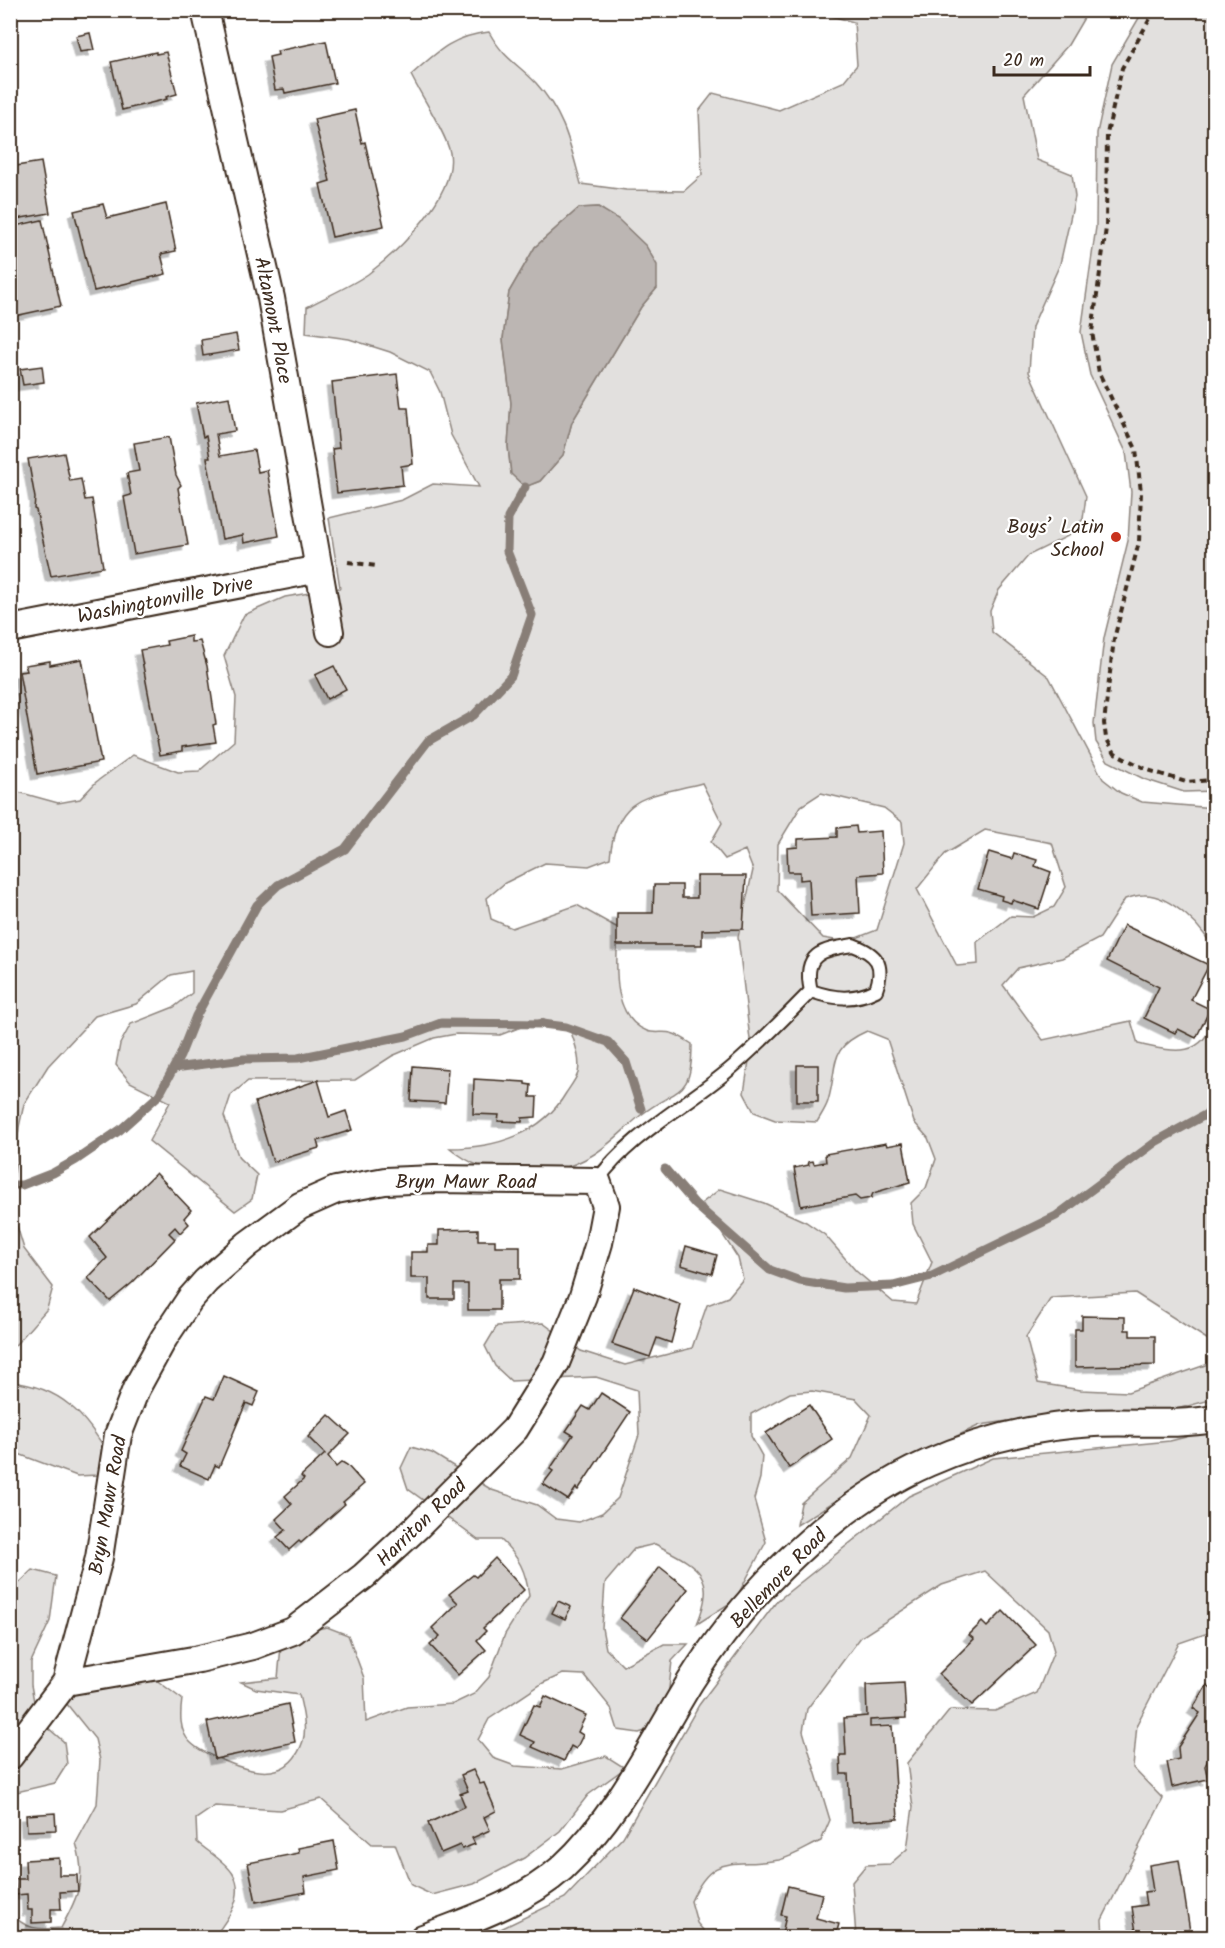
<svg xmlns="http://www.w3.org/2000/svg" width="1225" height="1948" viewBox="0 0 1225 1948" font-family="Kalam,sans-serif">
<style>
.green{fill:#e2e0de;stroke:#8e857e;stroke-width:1.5;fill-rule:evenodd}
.water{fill:#bcb6b3;stroke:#887e77;stroke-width:1.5}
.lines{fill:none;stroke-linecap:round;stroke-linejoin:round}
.stream{stroke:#887e77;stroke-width:9}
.building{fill:#cfcac7;stroke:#3b2a1e;stroke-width:1.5;filter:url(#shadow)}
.service-casing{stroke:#3b2a1e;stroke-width:16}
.minor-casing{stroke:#3b2a1e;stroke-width:30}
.path{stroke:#3b2a1e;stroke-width:4;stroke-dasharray:6 4.5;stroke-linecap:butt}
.service{stroke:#fff;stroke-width:12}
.minor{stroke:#fff;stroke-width:26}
.poi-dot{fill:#c8321e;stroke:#fff;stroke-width:2}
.labels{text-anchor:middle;stroke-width:4.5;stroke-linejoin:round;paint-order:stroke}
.street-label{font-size:20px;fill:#3b2a1e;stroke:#fff}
.poi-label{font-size:20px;fill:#3b2a1e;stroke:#fff;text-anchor:end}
</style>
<defs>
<filter id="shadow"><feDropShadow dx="-5.5" dy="5.5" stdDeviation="0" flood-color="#0004"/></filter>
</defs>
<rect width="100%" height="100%" fill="#fff"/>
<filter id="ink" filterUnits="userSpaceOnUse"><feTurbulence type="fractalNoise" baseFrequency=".0167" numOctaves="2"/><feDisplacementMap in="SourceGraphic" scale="12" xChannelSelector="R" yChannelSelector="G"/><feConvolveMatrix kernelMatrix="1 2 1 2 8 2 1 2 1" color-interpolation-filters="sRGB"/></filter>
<g filter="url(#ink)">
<g class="green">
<path d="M812,11H1088L1068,45L1024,95L1037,160L1072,174L1075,197L1060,264L1032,327L1029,372L1086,496L1083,519L1068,536L1029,555L999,590L990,611L992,632L1049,677L1103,779L1121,793L1142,802L1214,808V953C1208,930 1169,894 1144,895C1137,895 1131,897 1125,899L1100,938L1062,958L1018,968L1003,985L1043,1040L1131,1021L1138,1044C1171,1051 1202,1061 1214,1018V1219L1212,1242L1214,1252V1399L1173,1410H1083L980,1425L883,1471L797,1525L801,1503L852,1458L871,1415L856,1399L812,1391L790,1393L751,1414V1436L762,1456L760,1478L754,1499L766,1542L735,1600L697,1624C718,1573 697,1566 655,1544L634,1549L605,1583L602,1628L606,1649L623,1666L664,1644H688L672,1661L667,1706L660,1726L639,1733L618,1730L611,1708L584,1675L563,1674L543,1683L489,1719L478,1740L493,1758L515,1766L562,1769L606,1756L625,1768L588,1795L560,1831L524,1858L474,1884L432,1895L411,1885L395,1844H372L321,1799L280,1810L215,1806L196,1819L197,1842C207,1851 226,1862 233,1874C246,1896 227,1920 214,1937H11V1911C22,1930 41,1930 61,1928C78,1897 87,1878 76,1843L97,1804L100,1760L95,1739L66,1703L79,1685L144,1671L182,1699C180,1714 179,1731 190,1742C200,1752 215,1757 227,1762C257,1775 290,1780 303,1741C307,1727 302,1708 299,1695L256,1689L241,1682L278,1678L282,1636L327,1627L348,1635L364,1678L366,1722L407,1707L453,1704L474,1694L489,1677L505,1634L529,1596C526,1571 519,1557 501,1540H478L408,1489L401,1468L411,1447L432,1453L492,1490L537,1505L556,1519L579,1522L602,1513L618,1498L639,1435L637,1390L596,1377L511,1381L495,1366L485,1346L497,1326L543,1323L581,1351L625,1365L692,1348L707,1305L728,1297L743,1279L738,1258L702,1203L720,1189L764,1203L806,1222L825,1235L856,1271L893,1302L916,1304L932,1262L913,1224L911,1203L926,1188L936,1159L928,1138L914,1122L887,1039L867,1031C826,1049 839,1065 828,1101C826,1108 821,1115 817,1122L775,1120L754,1112L744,1093L751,1048L738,937L753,870L745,850L725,859L711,842L722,823L702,783C649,797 616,793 610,858L589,866L545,863L505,883L487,898L491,919L512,928L577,905L618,928C617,960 609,1016 647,1031C654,1034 664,1031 671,1033C678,1035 686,1040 692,1044C692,1100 677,1086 641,1115C625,1128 609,1146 591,1156C547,1181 490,1182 450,1148C496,1148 542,1134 566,1093C570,1087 576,1079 578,1073C581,1059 575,1044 571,1032L542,1019L500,1035L456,1034L434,1038L392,1056L355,1080L248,1081L231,1095L224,1116L239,1158L257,1175L252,1199L235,1211L149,1141L170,1102L130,1082L116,1065L120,1044L131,1024L174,1007L192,993V971L171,975L136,1004L95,1016L48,1066L24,1104L19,1127L11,1206L24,1249L53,1287L47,1309L11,1350V790L58,803L80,799L96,782L133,755L178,772L199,771L234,741L236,697L224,656L244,615L285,597L340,588L329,518L402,500L433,484L479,487L451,435L440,392L430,372L390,352L349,339L306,333L307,307C327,296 349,287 368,274C399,251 457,194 450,153C447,135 420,94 411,75C437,52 452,36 489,32C504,59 517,63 536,83C565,115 570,144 581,184L626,190L684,191L702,175L699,111L713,93L779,110L843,82L857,65L854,22ZM598,207L603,210L657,288L641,307L572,422L563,455L540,481L525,487L511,474L508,446L511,403L503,339L509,292L535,247L579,208ZM821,793L884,808L902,822L904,843L877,930L846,942L823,938L777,890L778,844L801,806ZM985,830L1052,843L1066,887L1054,907L1033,917L1011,916L977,942L978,964L957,966L917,889L945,854ZM1135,1293L1210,1341L1214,1362L1128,1392L1081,1390L1038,1383L1026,1337L1051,1298Z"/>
<polygon points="1143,11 1214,11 1214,791 1184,792 1144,779 1108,761 1096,742 1094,723 1104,638 1128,541 1131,492 1126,452 1090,375 1081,332 1096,227 1097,133 1112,64"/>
<path d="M10,1382C63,1387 84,1415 110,1456L98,1475L77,1476L16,1453H11Z"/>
<path d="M1214,1430V1631L1179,1643L1137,1724L1133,1768L1163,1799L1102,1920L1103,1937H856L852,1882L866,1865L890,1864L907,1849L913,1807L907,1763L950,1710L995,1711L1037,1693L1054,1651L1048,1630L985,1571L942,1585L861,1637L807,1709L803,1731L830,1820L821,1841C808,1847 793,1857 779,1860C732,1868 714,1851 691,1901L697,1923L709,1937L576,1938L569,1931L565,1937L482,1938L565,1898L623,1837L699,1705L777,1601L909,1496L993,1458L1170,1441Z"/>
<polygon points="33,1570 56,1576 50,1621 31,1662 31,1685 35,1707 46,1726 64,1742 67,1764 55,1783 12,1793 11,1798 11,1605 16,1586"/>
</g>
<polygon class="water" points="598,207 618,219 646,246 657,265 657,288 641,307 572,422 563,455 540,481 525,487 511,474 508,446 511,403 503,339 509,292 535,247 579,208"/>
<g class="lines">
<g class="stream">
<polyline points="174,1068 244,1059 298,1058 406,1036 441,1023 543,1024 566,1027 608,1042 626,1062 641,1109"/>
<polyline points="665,1169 695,1204 770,1270 800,1281 844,1288 893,1286 932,1276 1056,1216 1157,1141 1214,1110"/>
<polyline points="10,1185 22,1185 53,1173 76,1160 120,1130 159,1095 180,1056 196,1016 257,905 278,885 345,849 428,741 474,715 511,676 532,615 507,551 508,518 525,487"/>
</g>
</g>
<g class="building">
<polygon points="90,33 94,50 80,52 76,36"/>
<polygon points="326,41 335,83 285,93 284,89 275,90 269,57 278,55 277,51"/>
<polygon points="156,52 156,54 166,52 177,94 166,97 167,99 122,110 111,62"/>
<polygon points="355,110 362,143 365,142 384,226 332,237 320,184 330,181 314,119"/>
<polygon points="41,162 50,213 10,220 10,167"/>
<polygon points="103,204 107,218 166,204 176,251 161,254 166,274 94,291 74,211"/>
<polygon points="42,220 61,306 10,317 10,227"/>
<polygon points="236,334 239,350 203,356 201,340"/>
<polygon points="42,366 44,382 23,385 20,369"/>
<polygon points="397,374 401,408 408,408 413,464 401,466 403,485 337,493 332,449 339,448 332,382"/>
<polygon points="229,397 235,431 216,434 220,456 254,450 258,472 267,470 279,536 244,543 243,535 222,539 207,458 210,458 206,436 203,437 196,403"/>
<polygon points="169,437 176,475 181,485 178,488 188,545 134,554 124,497 131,495 127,473 139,471 134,443"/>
<polygon points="64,453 70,481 81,479 85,500 92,499 103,567 51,576 36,510 34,509 35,498 28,459"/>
<polygon points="191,636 191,642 200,641 207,666 216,724 213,725 216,742 182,747 182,751 160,755 140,650 167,645 166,641"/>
<polygon points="82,659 101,762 37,774 19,672 27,671 25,665 50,661 50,665"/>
<polygon points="334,666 346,689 327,699 315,675"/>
<polygon points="856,826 857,833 881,831 883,873 858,875 860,913 811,916 809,879 800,880 800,872 788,872 787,848 798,847 798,839 837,837 837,828"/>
<polygon points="989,852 1012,859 1014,853 1037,860 1035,866 1051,872 1039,909 1012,900 1011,903 1001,900 1002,896 978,889"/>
<polygon points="697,876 746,876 743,929 702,930 702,945 617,945 617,913 653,913 654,885 682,885 682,898 697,898"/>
<polygon points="1124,925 1209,965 1191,1000 1210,1009 1196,1038 1178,1029 1175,1033 1144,1018 1159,987 1107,961"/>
<rect x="797" y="1065" width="21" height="36"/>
<polygon points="413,1066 448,1069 445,1103 411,1101"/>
<polygon points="474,1079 525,1082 525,1084 531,1085 530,1097 537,1097 536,1117 522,1118 522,1122 498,1121 499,1115 473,1114"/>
<polygon points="318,1080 329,1117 346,1111 352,1130 317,1141 319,1148 273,1162 255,1102"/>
<polygon points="886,1143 887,1146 903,1143 910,1182 873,1193 871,1198 860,1200 855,1196 801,1206 794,1168 809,1165 808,1162 813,1161 814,1164 826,1162 825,1154"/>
<polygon points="156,1173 191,1210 184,1218 189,1224 180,1233 175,1227 169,1233 175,1239 132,1283 110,1301 88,1278 107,1258 90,1237"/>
<polygon points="478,1229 478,1240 495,1240 495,1246 520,1246 520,1279 499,1279 499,1310 468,1310 468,1284 454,1284 454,1299 429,1299 429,1278 411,1278 411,1252 428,1252 428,1245 439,1245 439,1230"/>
<polygon points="686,1246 717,1255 712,1274 681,1265"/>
<polygon points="634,1287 681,1305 671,1343 657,1338 650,1357 612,1344"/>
<polygon points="1082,1316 1125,1317 1125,1330 1130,1330 1130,1336 1155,1336 1155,1365 1075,1367 1075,1329 1082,1329"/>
<polygon points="224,1376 259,1392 253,1406 246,1403 219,1467 215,1465 209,1479 180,1466 186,1454 181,1451 206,1396 214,1399"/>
<polygon points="601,1393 630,1412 578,1490 576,1488 568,1500 543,1484 553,1471 550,1469 573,1435 566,1431 583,1406 590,1410"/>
<polygon points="809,1405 832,1439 789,1468 766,1433"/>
<polygon points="329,1415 350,1434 328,1456 336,1467 342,1462 347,1465 364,1484 343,1502 345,1504 301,1543 299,1541 289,1550 277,1537 286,1530 276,1519 292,1504 285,1496 304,1479 301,1476 325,1454 308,1437"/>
<polygon points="495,1558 524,1590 483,1628 486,1631 477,1640 486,1650 458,1675 430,1645 440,1636 432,1628 458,1603 449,1594 473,1575 476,1577"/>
<polygon points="660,1567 688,1589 648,1639 620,1618"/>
<polygon points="558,1601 571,1607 565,1619 552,1613"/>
<polygon points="1003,1611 1036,1645 972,1705 939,1674 974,1639 969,1635 982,1622 987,1627"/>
<polygon points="904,1683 906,1718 870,1720 870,1727 892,1726 898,1819 851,1822 848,1774 841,1774 840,1755 846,1755 844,1718 867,1716 866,1685"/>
<polygon points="1207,1685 1214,1690 1214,1748 1205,1766 1208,1779 1172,1787 1167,1762 1179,1759 1178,1747 1200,1713 1193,1708"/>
<polygon points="545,1696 586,1715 578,1732 583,1735 576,1749 571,1746 564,1761 532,1747 535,1742 520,1735 534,1705 540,1707"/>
<polygon points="288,1704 295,1742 215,1759 207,1722"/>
<polygon points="473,1770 480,1784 484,1783 496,1811 484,1817 490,1830 472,1838 475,1844 462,1849 460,1845 441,1853 428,1823 465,1806 460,1794 468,1791 461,1775"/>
<polygon points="55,1813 56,1830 27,1831 26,1815"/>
<polygon points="334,1841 339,1870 304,1877 306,1892 256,1902 248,1863 299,1853 298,1848"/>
<polygon points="59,1858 59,1875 77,1875 78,1891 60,1892 61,1909 51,1909 51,1922 32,1923 32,1910 28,1910 27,1894 16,1895 15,1879 26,1879 25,1860"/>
<polygon points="1179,1860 1191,1938 1137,1938 1132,1907 1146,1905 1144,1892 1153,1891 1149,1865"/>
<polygon points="788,1886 822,1894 816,1918 839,1924 835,1938 781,1938 786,1916 781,1915"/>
</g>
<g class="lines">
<g class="service-casing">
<g id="service">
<path d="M853,945C877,954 885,964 876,990C854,1001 834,999 811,991C802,953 822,950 853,945Z"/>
<path d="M597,1181C629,1136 681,1109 724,1074C755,1049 783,1019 811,991"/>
</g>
</g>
<g class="minor-casing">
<g id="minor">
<polyline points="205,10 271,298 330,632"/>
<polyline points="10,629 319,569"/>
<polyline points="10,1756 66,1682 99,1558 118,1435 136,1389 164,1338 190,1299 206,1281 248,1244 300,1206 336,1190 385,1181 435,1179 597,1181 606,1206 599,1243 583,1296 556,1363 515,1429 417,1527 364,1576 293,1631 253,1646 199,1659 66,1682"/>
<path d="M423,1938C470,1920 524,1902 562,1868C618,1816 651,1746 690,1682C744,1595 834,1504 928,1463C980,1440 1038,1426 1094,1423C1135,1421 1174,1426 1214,1419"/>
</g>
</g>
<g class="path">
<polyline points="1155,10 1122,68 1107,134 1106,228 1092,332 1099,373 1136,449 1141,492 1139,542 1114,639 1104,723 1106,738 1115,753 1148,770 1186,782 1214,780"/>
<polyline points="348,562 376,566"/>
</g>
<use href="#service" class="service"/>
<use href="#minor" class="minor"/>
</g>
</g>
<circle class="poi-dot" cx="1116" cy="537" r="6"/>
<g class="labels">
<g class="street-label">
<text transform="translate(274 320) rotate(79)" y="7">Altamont Place</text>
<text transform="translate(165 599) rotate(-11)" y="7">Washingtonville Drive</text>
<text x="466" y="1188">Bryn Mawr Road</text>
<text transform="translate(107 1505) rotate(-80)" y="7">Bryn Mawr Road</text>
<text transform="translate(421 1522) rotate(-44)" y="7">Harriton Road</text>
<text transform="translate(778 1578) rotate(-46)" y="7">Bellemore Road</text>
</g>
<g class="poi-label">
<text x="1104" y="533">Boys’ Latin<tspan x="1104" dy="23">School</tspan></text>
</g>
</g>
<rect width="1225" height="1948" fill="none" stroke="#fff" stroke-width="36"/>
<rect x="18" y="18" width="1189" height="1912" fill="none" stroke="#3b2a1e" stroke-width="2" filter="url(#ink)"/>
<path d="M994 66v9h96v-9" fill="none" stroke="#3b2a1e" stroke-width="3"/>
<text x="1003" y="66" font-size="18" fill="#3b2a1e" stroke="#ffffff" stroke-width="4.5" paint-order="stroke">20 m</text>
</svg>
